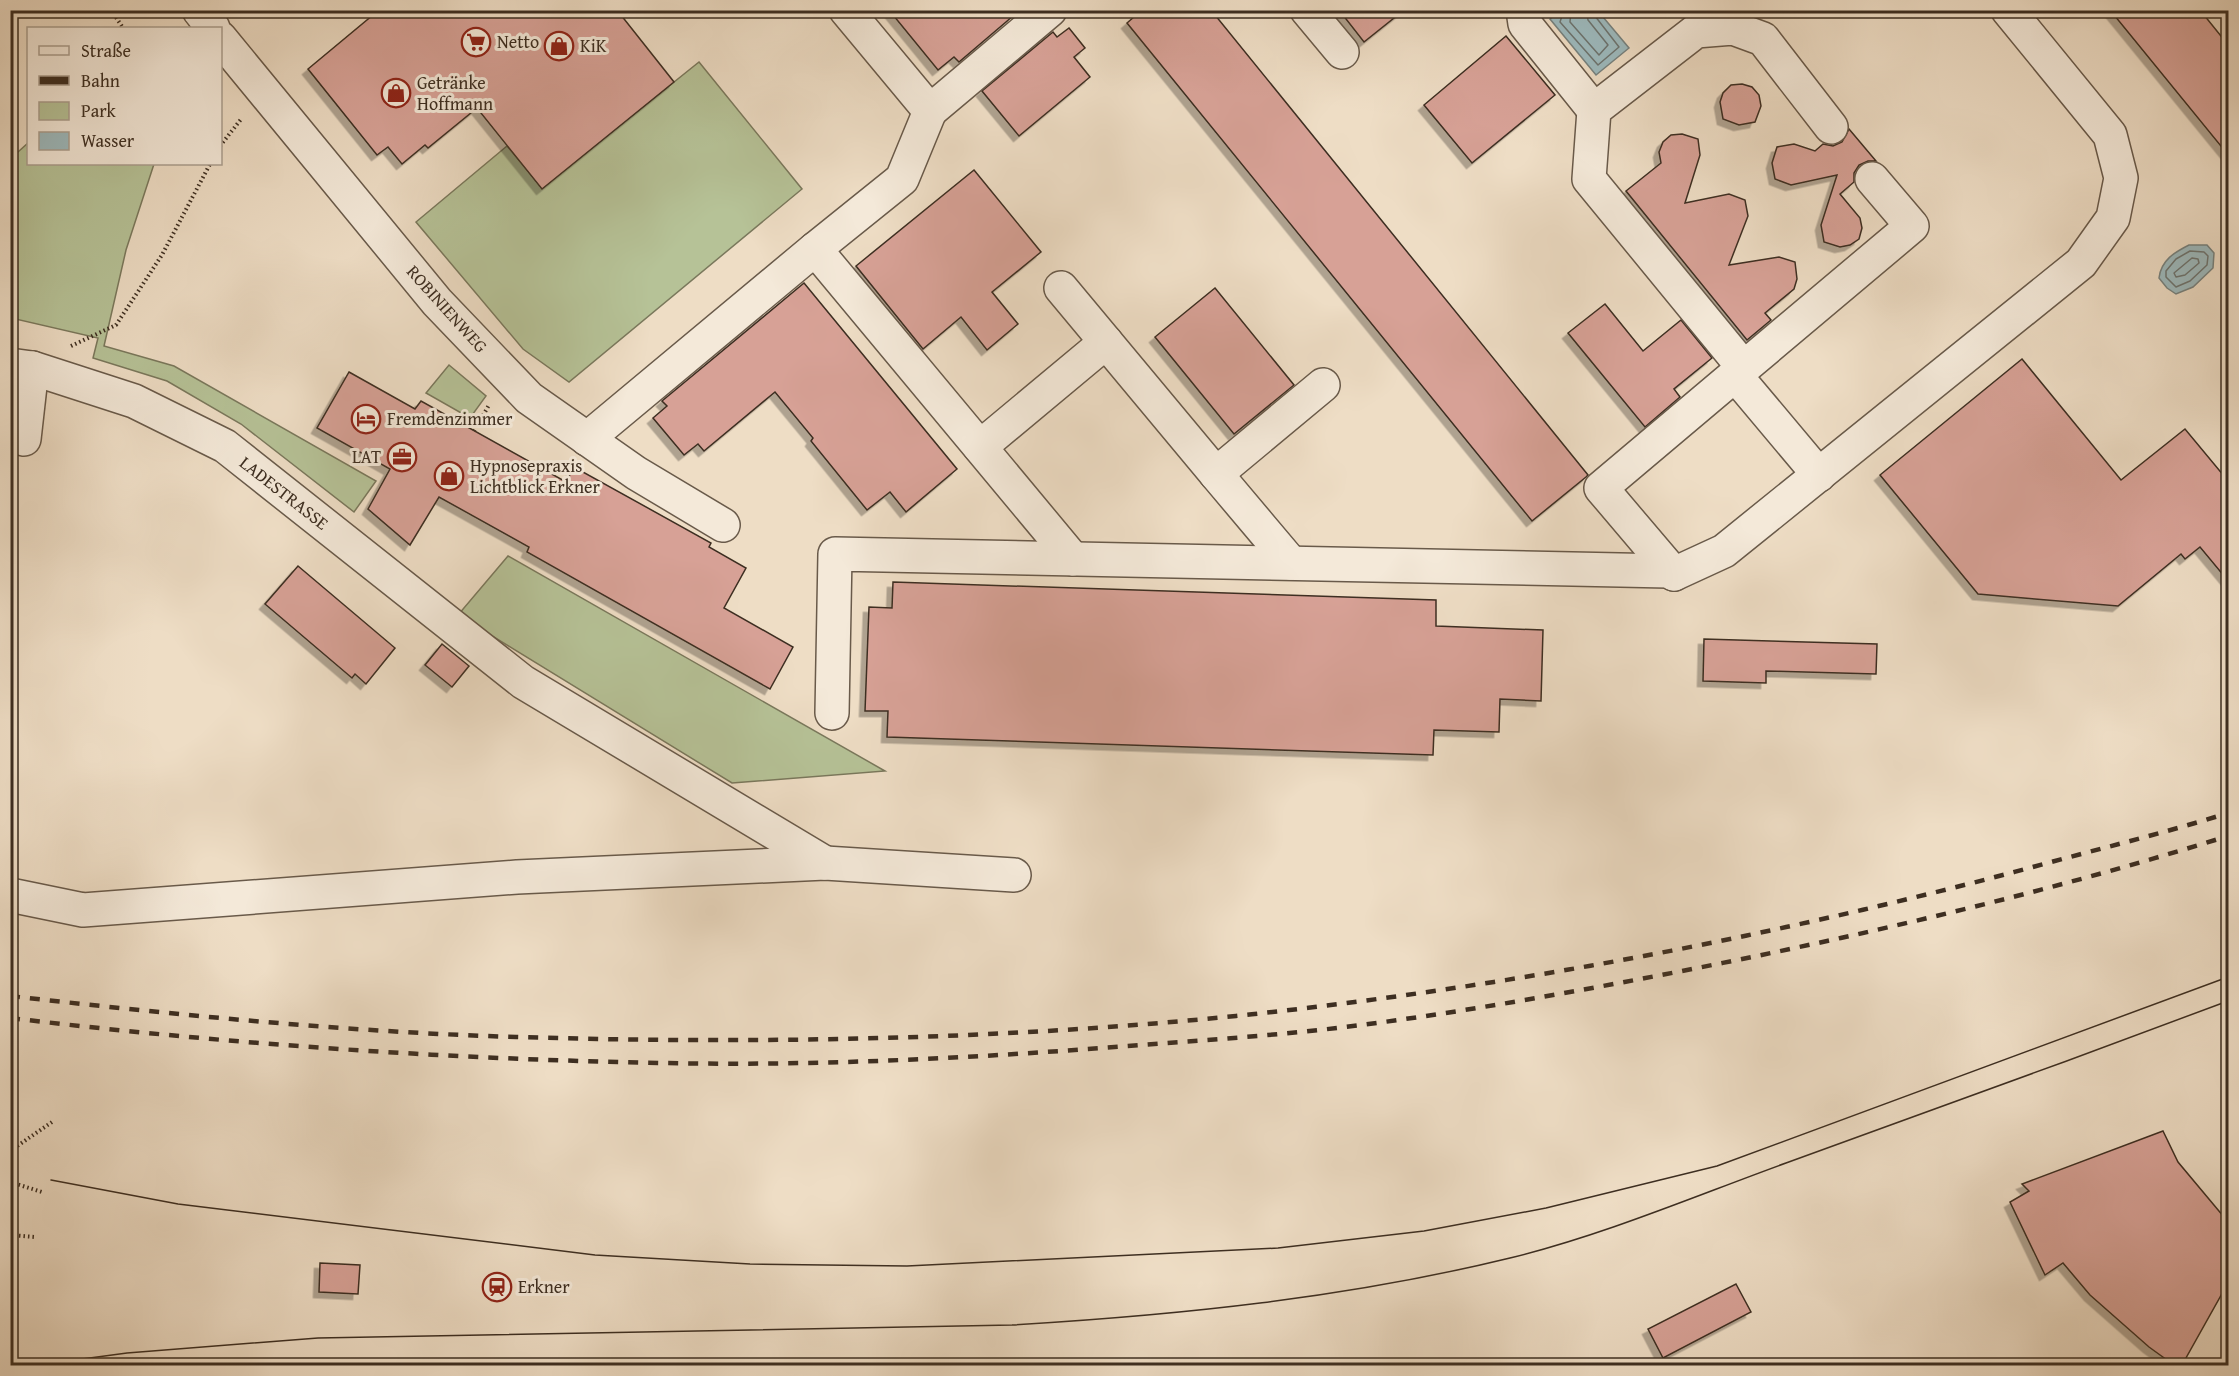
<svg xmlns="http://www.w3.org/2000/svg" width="2239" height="1376" viewBox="0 0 2239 1376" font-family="'Gentium Book Plus',serif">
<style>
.green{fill:#b6c297;stroke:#7a785c;stroke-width:1.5}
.water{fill:#9dbabe;stroke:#77827f;stroke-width:1.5}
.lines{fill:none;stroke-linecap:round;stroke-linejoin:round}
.shore{stroke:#6d7470;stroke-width:1.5}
.building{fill:#d7a196;stroke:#3d2e21;stroke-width:1.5;filter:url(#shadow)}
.minor-casing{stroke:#695a4a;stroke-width:36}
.path{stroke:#3d2e21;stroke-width:4;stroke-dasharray:1.5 3;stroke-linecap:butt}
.minor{stroke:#f4e9d9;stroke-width:33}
.tram{stroke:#3d2e21;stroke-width:1.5}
.rail{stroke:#3d2e21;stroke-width:4.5;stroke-dasharray:10 10;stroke-linecap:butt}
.labels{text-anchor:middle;stroke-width:6;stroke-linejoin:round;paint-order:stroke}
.poi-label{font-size:18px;fill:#3d2e21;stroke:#f4e9d9;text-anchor:start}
.street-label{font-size:18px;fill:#3d2e21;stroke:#f4e9d9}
</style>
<defs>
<filter id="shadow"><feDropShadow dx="-5.5" dy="5.5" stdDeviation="0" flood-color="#0004"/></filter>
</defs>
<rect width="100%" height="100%" fill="#eeddc5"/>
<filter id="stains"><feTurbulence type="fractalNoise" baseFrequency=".00333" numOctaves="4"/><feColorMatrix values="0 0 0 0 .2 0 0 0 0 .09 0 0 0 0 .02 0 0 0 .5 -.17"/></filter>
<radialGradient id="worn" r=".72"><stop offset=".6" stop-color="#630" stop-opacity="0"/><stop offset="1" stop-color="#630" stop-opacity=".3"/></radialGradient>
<g class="green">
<polygon points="699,62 802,189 569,382 523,349 416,222 507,146 542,188"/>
<polygon points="10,142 18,152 28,143 28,164 154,164 126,250 104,346 174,366 376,481 354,512 241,424 167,381 93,358 98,338 11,318"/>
<polygon points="449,365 486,396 470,418 426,393"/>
<polygon points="508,556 885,771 732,783 458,615"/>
</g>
<g class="water">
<polygon points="1560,11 1598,11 1629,48 1596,75 1550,19"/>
<path d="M2189,245H2207L2214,253L2213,268L2193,287L2176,294L2167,288L2159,278C2161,260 2175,252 2189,245Z"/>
</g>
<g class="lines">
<g class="shore">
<polyline points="1564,10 1560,22 1598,65 1619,47 1595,16 1594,10"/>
<polyline points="1571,10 1570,22 1599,55 1608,45 1588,20 1586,10"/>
<polygon points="2190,251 2204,252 2208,256 2207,265 2190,281 2176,287 2166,277 2166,271 2176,259"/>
<polygon points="2192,258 2198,259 2199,263 2185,275 2176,277 2174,273"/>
</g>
</g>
<g class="building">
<polygon points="379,10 617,10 674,82 542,189 477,108 428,148 425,145 402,164 388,147 377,155 308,69"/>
<polygon points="889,10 1008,10 1013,16 959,62 954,57 938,70"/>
<polygon points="1142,10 1211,10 1588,475 1586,477 1532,521 1127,23"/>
<polygon points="1339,10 1404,10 1364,42"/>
<polygon points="2110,10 2200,10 2229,46 2229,156"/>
<polygon points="1069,28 1085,48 1074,57 1090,77 1019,136 982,91 1053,32 1057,37"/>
<polygon points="1506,36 1555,95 1472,163 1424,105"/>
<polygon points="1742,84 1752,87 1759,95 1761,106 1755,122 1739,125 1723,119 1720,102 1723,93 1731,85"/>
<polygon points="1849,129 1876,161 1868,161 1859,165 1854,173 1854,182 1840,194 1860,218 1862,228 1859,239 1850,245 1840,247 1824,242 1821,225 1837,175 1791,185 1775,179 1772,163 1777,147 1794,144 1815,151 1823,144 1833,146 1842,142"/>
<polygon points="1682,134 1698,139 1700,155 1685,203 1729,194 1745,200 1748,216 1729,265 1779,257 1795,262 1797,279 1794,289 1765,313 1771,320 1747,340 1626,191 1661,163 1659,152 1663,142 1671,135"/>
<polygon points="974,170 1041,252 992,292 1018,324 987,350 961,317 923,349 856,266"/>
<polygon points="804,283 957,469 906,512 890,492 867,510 811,441 813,438 775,392 704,451 698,444 684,455 653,418 667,406 662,401"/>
<polygon points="1215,288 1294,385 1234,434 1155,337"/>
<polygon points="1605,304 1643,351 1681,320 1712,358 1674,389 1680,397 1645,427 1568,333"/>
<polygon points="2022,359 2121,480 2185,429 2229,482 2229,582 2200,547 2185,559 2181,554 2118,606 1978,594 1880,475"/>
<polygon points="349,372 415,409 421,401 566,482 574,467 711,543 709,547 746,568 724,608 793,647 770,689 527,552 529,547 439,497 410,545 368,509 390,469 317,428"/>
<polygon points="298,566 395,648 366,684 355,674 352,678 265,604"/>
<polygon points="893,582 1436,600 1436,626 1543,630 1541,701 1500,699 1499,732 1434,730 1433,755 887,737 888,711 865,711 869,607 892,608"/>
<polygon points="1704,639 1877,644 1876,674 1766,671 1766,683 1703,681"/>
<polygon points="442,644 469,666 452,687 425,665"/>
<polygon points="2163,1131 2178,1162 2229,1223 2229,1281 2182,1365 2174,1365 2149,1347 2090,1295 2063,1263 2045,1275 2010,1202 2029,1191 2022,1184"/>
<polygon points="320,1263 360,1265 358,1294 319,1292"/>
<polygon points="1736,1284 1751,1312 1663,1358 1648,1329"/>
</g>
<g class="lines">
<g class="minor-casing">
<g id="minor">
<polyline points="199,10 213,28"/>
<polyline points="846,10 930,111 1050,10"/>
<polyline points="1307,10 1342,52"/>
<polyline points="1523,10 1525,24 1594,110"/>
<polyline points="220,38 437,302 529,398 636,473 723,525"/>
<polyline points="815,249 902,179 930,111"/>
<polyline points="1061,288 1216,474 1323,385"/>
<polyline points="10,365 32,368 134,401 225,446 523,682 825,863"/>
<polyline points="1744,368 1589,179 1594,110 1696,31 1733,28 1763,39 1831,127"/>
<polyline points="24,439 32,368"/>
<polyline points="587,439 815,249 1073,559"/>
<polyline points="980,447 1106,342"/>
<polyline points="1216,474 1291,563"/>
<polyline points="1819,475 1735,375 1912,226 1872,179"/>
<polyline points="1674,574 1601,488 1735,375"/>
<polyline points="832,713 835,554 1668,571 1674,574 1724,551 2081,263 2113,218 2121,178 2110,135 2008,10"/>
<polyline points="10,895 83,910 517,877 825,863 1014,875"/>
</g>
</g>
<g class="path">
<polyline points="111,10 123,28"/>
<polyline points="220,146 242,118"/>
<polyline points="71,346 116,325 162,255 210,164"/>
<polyline points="474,431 489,405"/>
<polyline points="10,1151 52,1122"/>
<polyline points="10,1182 42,1192"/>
<polyline points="10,1235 35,1237"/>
</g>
<use href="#minor" class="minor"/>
<g class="tram">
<polyline points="51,1180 178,1204 595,1255 750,1264 907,1266 1278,1248 1424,1231 1546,1208 1717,1166 2228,977"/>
<path d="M30,1366L127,1353L318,1338L1012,1325C1179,1315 1346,1298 1510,1258C1604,1235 1695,1196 1786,1163C1934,1110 2081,1056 2228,1001"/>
</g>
<g class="rail">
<path d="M10,996C178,1015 347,1032 516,1037C756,1044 998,1040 1236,1016C1509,987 1779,936 2044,864C2106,847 2168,832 2228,813"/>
<path d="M10,1018C227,1044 444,1059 662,1063C809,1066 956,1059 1101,1048C1180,1042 1259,1037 1337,1028C1453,1014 1568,993 1682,971C1866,935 2049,892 2228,836"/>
</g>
</g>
<defs>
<g id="supermarket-ring" transform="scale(1.5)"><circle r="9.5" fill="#f4e9d9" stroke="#8f2418" stroke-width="1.5"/><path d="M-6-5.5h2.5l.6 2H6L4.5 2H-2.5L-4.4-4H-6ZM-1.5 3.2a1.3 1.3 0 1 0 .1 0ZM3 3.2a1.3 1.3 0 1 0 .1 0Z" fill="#8f2418"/></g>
<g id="shop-ring" transform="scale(1.5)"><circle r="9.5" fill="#f4e9d9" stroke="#8f2418" stroke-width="1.5"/><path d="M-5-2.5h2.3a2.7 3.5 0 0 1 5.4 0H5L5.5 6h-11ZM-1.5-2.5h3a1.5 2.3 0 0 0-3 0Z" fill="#8f2418"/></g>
<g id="hotel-ring" transform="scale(1.5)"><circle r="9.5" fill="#f4e9d9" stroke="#8f2418" stroke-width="1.5"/><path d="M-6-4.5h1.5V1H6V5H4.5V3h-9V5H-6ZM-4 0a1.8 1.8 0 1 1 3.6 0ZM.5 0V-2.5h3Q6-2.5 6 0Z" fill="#8f2418"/></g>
<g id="office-ring" transform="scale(1.5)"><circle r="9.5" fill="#f4e9d9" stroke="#8f2418" stroke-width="1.5"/><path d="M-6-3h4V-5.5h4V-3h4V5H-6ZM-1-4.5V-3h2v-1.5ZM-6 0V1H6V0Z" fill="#8f2418"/></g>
<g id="station-ring" transform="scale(1.5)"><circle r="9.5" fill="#f4e9d9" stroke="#8f2418" stroke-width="1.5"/><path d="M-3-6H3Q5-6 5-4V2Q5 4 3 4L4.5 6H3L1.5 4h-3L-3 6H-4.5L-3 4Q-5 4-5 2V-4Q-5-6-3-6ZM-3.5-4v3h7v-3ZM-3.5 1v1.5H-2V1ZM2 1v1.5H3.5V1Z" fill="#8f2418"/></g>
</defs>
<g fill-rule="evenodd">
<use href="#supermarket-ring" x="476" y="42"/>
<use href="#shop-ring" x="559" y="46"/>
<use href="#shop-ring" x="396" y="93"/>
<use href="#hotel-ring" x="366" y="419"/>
<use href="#office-ring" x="402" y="457"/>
<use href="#shop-ring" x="449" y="476"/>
<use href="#station-ring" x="497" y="1287"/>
</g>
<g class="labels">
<g class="poi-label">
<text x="497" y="48">Netto</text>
<text x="580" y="52">KiK</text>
<text x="417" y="89">Getränke<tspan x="417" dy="21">Hoffmann</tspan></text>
<text x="387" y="425">Fremdenzimmer</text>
<text x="381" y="463" text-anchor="end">LAT</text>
<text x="470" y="472">Hypnosepraxis<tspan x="470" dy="21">Lichtblick Erkner</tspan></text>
<text x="518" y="1293">Erkner</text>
</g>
<g class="street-label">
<text transform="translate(447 309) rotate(48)" y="6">ROBINIENWEG</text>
<text transform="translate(284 493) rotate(38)" y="6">LADESTRASSE</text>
</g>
</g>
<rect width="2239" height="1376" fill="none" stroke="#eeddc5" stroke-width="36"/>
<rect x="12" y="12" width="2215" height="1352" fill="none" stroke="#3d2e21" stroke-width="3"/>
<rect x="18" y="18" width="2203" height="1340" fill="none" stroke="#3d2e21" stroke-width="1.5"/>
<rect x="27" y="27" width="195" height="138" fill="#f4e9d9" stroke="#ab9e8f" stroke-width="1.5"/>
<rect x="39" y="46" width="30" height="9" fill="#f4e9d9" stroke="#ab9e8f" stroke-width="1.5"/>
<text x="81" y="57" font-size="18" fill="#3d2e21">Straße</text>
<rect x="39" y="76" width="30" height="9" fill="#3d2e21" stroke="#ab9e8f" stroke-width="1.5"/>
<text x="81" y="87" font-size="18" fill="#3d2e21">Bahn</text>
<rect x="39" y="102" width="30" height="18" fill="#b6c297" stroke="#ab9e8f" stroke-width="1.5"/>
<text x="81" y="117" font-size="18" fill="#3d2e21">Park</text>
<rect x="39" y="132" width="30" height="18" fill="#9dbabe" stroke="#ab9e8f" stroke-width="1.5"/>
<text x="81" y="147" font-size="18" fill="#3d2e21">Wasser</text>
<rect width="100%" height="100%" filter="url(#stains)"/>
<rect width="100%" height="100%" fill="url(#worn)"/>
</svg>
